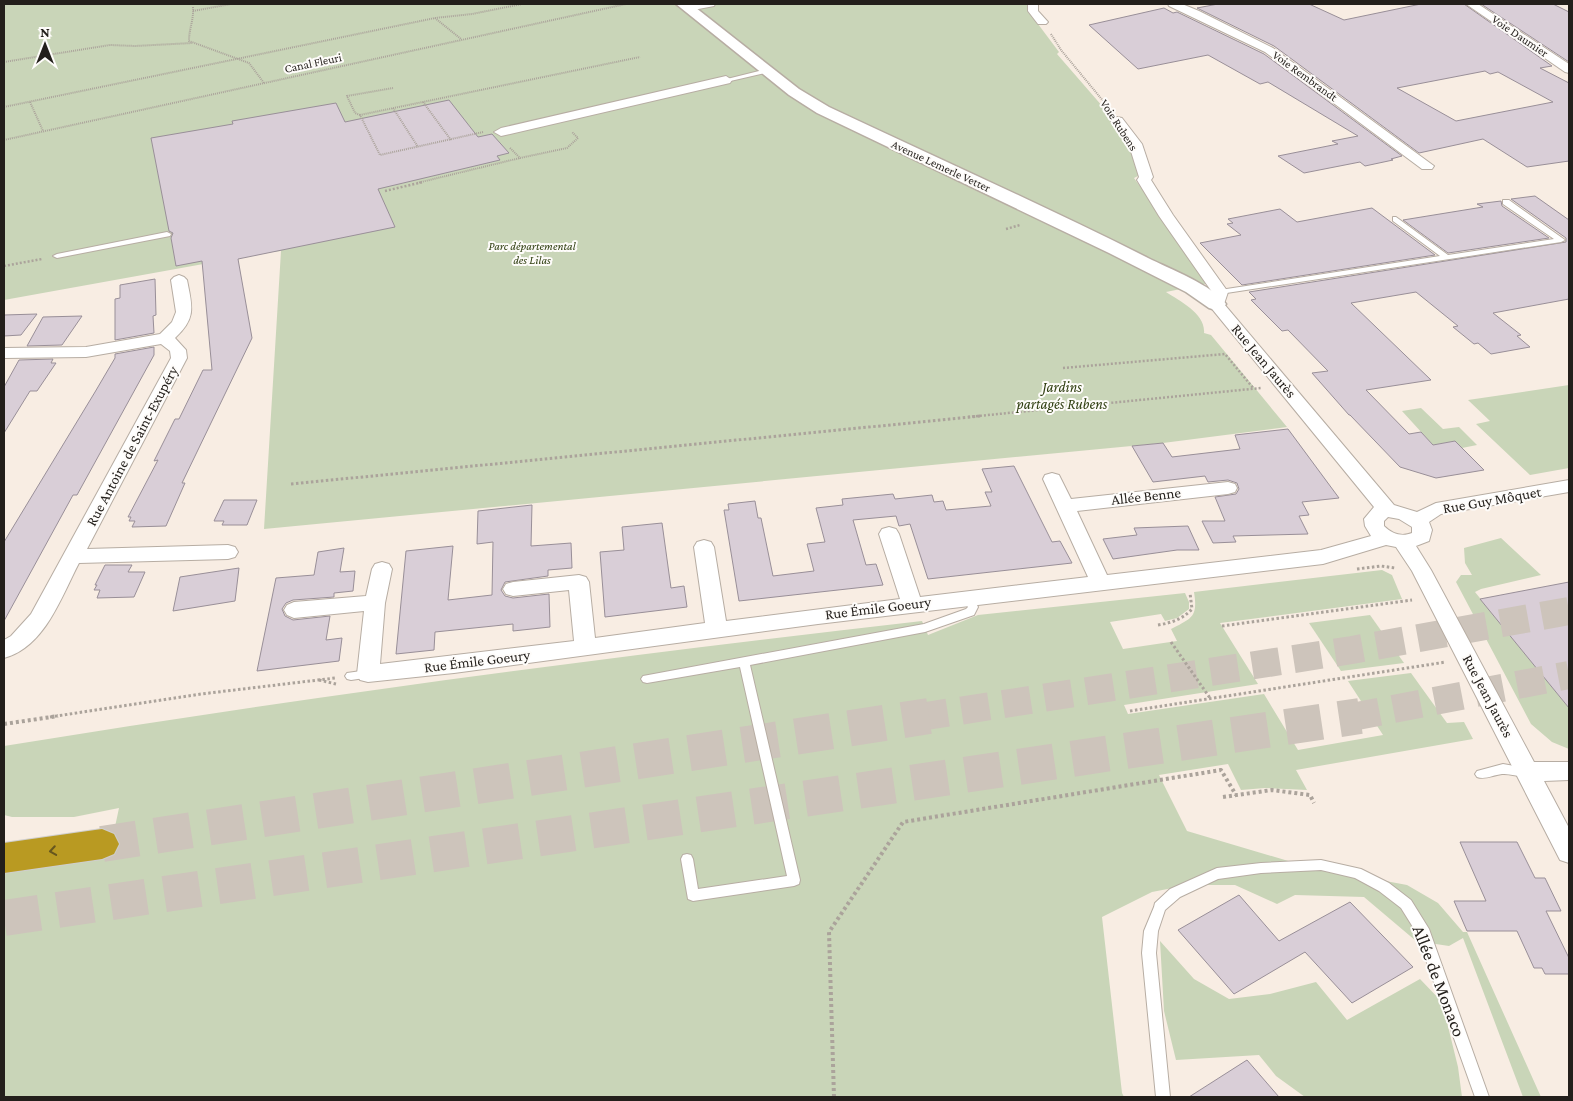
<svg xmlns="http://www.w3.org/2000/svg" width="1573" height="1101" viewBox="0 0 1573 1101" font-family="'Crimson Pro',serif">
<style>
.green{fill:#c9d5b8}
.building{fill:#d9ced7;stroke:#998f98;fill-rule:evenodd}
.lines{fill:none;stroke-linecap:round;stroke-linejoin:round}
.motorway-tunnel-far1{stroke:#cdc4bb;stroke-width:28;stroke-dasharray:28 14;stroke-linecap:butt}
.motorway-tunnel{stroke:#cdc4bb;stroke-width:36;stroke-dasharray:36 18;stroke-linecap:butt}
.service-casing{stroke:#b7ada3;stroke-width:2}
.minor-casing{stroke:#b7ada3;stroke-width:2}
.tertiary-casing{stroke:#b7ada3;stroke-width:3}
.motorway-casing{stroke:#cfcecd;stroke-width:2}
.path-far3{stroke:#aba39b;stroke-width:2;stroke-dasharray:1 1;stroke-linecap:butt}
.path-far2{stroke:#aba39b;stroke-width:2.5;stroke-dasharray:2 2;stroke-linecap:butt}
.path-far1{stroke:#aba39b;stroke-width:3;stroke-dasharray:2.5 2.5;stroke-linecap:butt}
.path{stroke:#aba39b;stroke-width:4;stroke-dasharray:3 3;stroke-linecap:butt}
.service{fill:#fff;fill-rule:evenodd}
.minor{fill:#fff;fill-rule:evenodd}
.tertiary{fill:#fff;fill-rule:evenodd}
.motorway{fill:#b99a22;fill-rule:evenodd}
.oneway{stroke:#66561e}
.labels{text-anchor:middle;stroke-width:4;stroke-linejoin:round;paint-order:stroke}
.far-street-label{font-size:12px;fill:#231f1b;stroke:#fefcfa}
.far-park-label{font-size:12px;font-style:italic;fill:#2f3e10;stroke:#fefcfa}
.street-label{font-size:15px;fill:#231f1b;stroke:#fefcfa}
.park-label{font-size:15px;font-style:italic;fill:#2f3e10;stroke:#fefcfa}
.near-street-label{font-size:18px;fill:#231f1b;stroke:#fefcfa}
</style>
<rect width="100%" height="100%" fill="#f8ede3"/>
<g class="green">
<path d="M4,4H1027L1029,12L1059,52L1057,54L1103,107L1132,152L1138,176L1134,178L1210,283L1166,292C1180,301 1206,314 1204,333L1211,335L1287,427L1163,443L264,529L281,251L270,252L4,300Z"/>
<polygon points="1569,385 1569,468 1530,475 1476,424 1490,421 1468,400"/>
<polygon points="1421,408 1443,429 1459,427 1477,445 1462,448 1455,441 1433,445 1402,411"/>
<polygon points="1501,538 1541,575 1481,589 1475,592 1569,708 1569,749 1552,742 1531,724 1456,582 1461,575 1472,575 1465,563 1464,548"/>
<path d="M1382,570L1392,575L1402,599L1220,623L1258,684L1124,705L1128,714L1264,694L1298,750L1383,735L1348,681L1411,673L1447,723L1464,722L1473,739L1296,770L1307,790L1265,788L1241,790L1228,764L1159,775L1187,831L1305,866L1407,885L1438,903L1463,932H1467L1541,1097H1523L1463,938L1449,946L1416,941L1364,897L1295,895L1277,904L1235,885H1188L1152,892L1102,917L1122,1093L1124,1097H4V868L109,855L119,808L74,817H12L4,815V746C309,696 615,656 922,621L928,635L978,615L1185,593L1189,602V609L1177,618L1165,621L1161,614L1110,622L1123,649L1177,641L1171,629C1192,618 1198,617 1194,592Z"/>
<polygon points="1370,615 1404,663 1341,671 1309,623"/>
<polygon points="1160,941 1194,979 1229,999 1270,994 1316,982 1347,1020 1420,979 1442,1002 1458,1067 1462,1097 1305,1097 1276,1076 1259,1055 1176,1060 1164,1011"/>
</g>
<g class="building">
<path d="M1218,4H1309L1344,20L1421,4H1464L1552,66L1540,68L1569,83V161L1527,167L1483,139L1419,153L1274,46L1197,8ZM1485,71L1490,74L1498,72L1553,102L1456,121L1397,88Z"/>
<polygon points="1481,4 1553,4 1569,12 1569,62"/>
<polygon points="1164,8 1173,13 1177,12 1264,54 1402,156 1391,159 1393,160 1365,166 1360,162 1304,173 1278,156 1338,144 1332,141 1358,136 1268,82 1260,84 1208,55 1138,69 1089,25"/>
<polygon points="449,100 478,137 492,134 509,153 497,156 500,160 378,189 395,227 238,259 252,338 182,483 185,483 166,526 132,527 135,521 129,521 131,517 128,517 158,460 154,461 175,419 179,419 203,370 212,370 202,261 176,266 171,238 173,233 169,231 151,138 233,124 232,121 336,103 345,122"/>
<polygon points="1535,196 1569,220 1569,299 1493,313 1521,335 1517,336 1530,347 1491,354 1478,343 1474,344 1453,327 1458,326 1416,292 1351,303 1431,380 1366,390 1409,434 1421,432 1433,445 1455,441 1484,470 1436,478 1400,467 1350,415 1349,415 1312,373 1328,371 1288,330 1282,331 1251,300 1256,299 1249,292 1566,242 1566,238 1511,199"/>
<polygon points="1501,201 1502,206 1549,238 1448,253 1403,220 1483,207 1477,204"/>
<polygon points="1372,208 1435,255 1242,285 1200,243 1241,235 1227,224 1233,223 1228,219 1280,209 1297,222"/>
<polygon points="155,279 156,315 153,316 154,333 115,340 115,299 120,298 120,285"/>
<polygon points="37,314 21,335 4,336 4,315"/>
<polygon points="82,316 62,345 27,346 43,317"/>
<polygon points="154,347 154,355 77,495 73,495 4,621 4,542 95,392 115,358 115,354"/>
<polygon points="53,359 51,363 56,363 37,391 30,391 4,433 4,387 19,360"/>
<polygon points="1288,429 1339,498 1302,502 1309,515 1299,516 1308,534 1233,536 1236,542 1213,543 1202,521 1225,521 1215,497 1236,494 1239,489 1237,483 1228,480 1208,482 1205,476 1153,482 1132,446 1163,443 1172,457 1240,449 1235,435"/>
<polygon points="1014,466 1052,542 1060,541 1072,563 928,579 910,524 899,526 896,516 853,520 866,565 876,564 883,585 739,601 724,510 729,510 728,504 755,501 758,518 761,518 773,576 814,571 807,544 825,542 816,508 843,505 842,499 893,494 895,499 932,495 934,502 943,501 946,510 991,506 985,492 992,492 982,469"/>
<polygon points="224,500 257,500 247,525 222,525 224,521 214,521"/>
<polygon points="532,505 531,546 571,543 572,568 548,570 548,576 505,582 501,590 505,596 513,598 549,594 550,627 513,631 513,624 435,632 434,650 396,654 406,551 453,546 448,600 492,595 493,542 477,544 478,511"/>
<polygon points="662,523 671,588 684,586 687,607 605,617 600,552 624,550 622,527"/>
<polygon points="1188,526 1199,550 1177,550 1113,559 1103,539 1137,535 1134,528"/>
<polygon points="344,548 340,572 355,571 353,591 334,593 334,597 293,600 286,603 282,609 285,616 293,620 330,616 326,640 342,638 339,661 257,671 276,578 314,575 318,552"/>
<polygon points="105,565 132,565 128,572 145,572 134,597 97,598 100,590 94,590 97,585 95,585"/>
<polygon points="239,568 235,601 173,611 180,577"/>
<polygon points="1569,582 1569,708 1480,599"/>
<polygon points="1460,842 1517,842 1535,878 1545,878 1561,911 1546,911 1569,958 1569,974 1545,974 1542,968 1534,968 1517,931 1467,931 1454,901 1486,901"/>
<polygon points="1239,895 1279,941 1350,902 1413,967 1352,1003 1305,952 1234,994 1178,930"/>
<polygon points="1247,1060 1279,1097 1189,1097"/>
</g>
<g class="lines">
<g class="motorway-tunnel-far1">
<polyline points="920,717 1352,650 1569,611"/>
<polyline points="1352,717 1569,675"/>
</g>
<g class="motorway-tunnel">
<polyline points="102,844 929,716"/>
<polyline points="4,918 1360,716"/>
</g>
<g class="service-casing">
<g id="service">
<polygon points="767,69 770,71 769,72 726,82 723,80"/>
<polygon points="1503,200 1509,200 1565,240 1561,242 1220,294 1216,292 1220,290 1440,256 1393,221 1393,217 1396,217 1448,255 1554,239 1503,204"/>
<polygon points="167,232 171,234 170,236 57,258 53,256 57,254"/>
<polygon points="968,594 972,595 978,607 974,615 925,632 750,665 800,880 799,884 794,886 693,901 688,899 681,859 683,855 687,854 691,855 693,859 698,889 787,876 740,667 647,683 643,682 641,679 643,676 924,624 966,609 968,607 963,598"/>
<polygon points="368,670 372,671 374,674 372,677 351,680 347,679 345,676 347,673"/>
<path d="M1503,764L1531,769L1533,772L1531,775C1522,779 1512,773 1502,774C1493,775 1485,780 1477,777L1475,774L1477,771Z"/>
<polygon points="1321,860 1361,869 1389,883 1411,900 1429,929 1489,1097 1475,1097 1416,932 1401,908 1379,891 1355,878 1321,870 1261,873 1218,879 1180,897 1165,910 1158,931 1156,953 1170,1097 1156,1097 1142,953 1144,931 1154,907 1155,903 1170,889 1217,868 1261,863"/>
</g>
</g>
<g class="minor-casing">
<g id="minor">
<polygon points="693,4 715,4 714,6 688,11 683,8 684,6"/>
<polygon points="1028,4 1038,4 1038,11 1048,22 1046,24 1038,24 1028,11"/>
<polygon points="1168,4 1182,4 1199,11 1273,48 1434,166 1432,169 1422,169 1265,52 1169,6"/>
<polygon points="1466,4 1478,4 1569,64 1569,73 1565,72"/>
<polygon points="726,76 732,80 730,83 501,136 494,132 501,128"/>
<path d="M1117,117L1122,118L1142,144L1153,177L1151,180L1173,215L1228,292L1224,304L1394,505L1417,512L1436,503L1569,480V492L1441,514L1429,522L1432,530L1429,541L1416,546L1431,570L1534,762H1569V780L1544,781L1569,828V863L1560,860L1412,571L1396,547L1386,545L1323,564L818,624L454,673L368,682L360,680L357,674L364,611L294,618L287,615L284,610L287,605L294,602L366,596L372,569L375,564L382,562L389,564L392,569L385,603L380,664L574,641L569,590L513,596L506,594L503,589L506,584L513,582L579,575L586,577L589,582L595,638L705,623L694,547L697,542L704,540L711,542L714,547L726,621L900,599L879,534L882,529L889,527L896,529L899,534L920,597L1088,577L1043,479L1045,475L1052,473L1059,475L1071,499L1228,482L1235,484L1237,488L1235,492L1228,494L1077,511L1107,575L1321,550L1371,536L1365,526L1364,519L1374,507L1208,304L1212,292L1159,216L1137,180L1139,177L1129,145L1111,121ZM1388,517L1399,519L1412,527V533C1402,537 1392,534 1384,526V521Z"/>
<path d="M179,275L184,277L187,280C192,306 197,318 175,338L186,350L187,358L87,549L228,545L235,547L238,552L235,557L228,559L79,563C61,597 45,647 4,658V640L11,636L31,614L171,358L170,351L161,344L86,357L4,358V348L86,347L160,334L172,322L176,312L171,280L174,277Z"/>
</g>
</g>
<g class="tertiary-casing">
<path id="tertiary" d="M676,4H691L799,89L829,107C935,157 1043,205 1148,258C1168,268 1214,286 1226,304L1223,308L1216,310L1209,308L1186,292L1109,253L817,113L789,95Z"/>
</g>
<g class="motorway-casing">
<polygon id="motorway" points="102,829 114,834 119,844 114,854 102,859 4,873 4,843"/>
</g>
<g class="path-far3">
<path d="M193,7C194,20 189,28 189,41L249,63L264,83"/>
<polyline points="193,11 231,4"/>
<polyline points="435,18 461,39"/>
<polyline points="1051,34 1061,50 1109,108"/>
<polyline points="4,50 4,54"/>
<polyline points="4,62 110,45 135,46 192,43"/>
<polyline points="30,102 43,131"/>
<polyline points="423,102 451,140"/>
<polyline points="4,107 435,18 472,14 522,4"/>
<polyline points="393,108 418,147"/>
<polyline points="360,115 355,113 347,96 393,88"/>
<polyline points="483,132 380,155 360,115 640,57"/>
<polyline points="4,140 626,4"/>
<polyline points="510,148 520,158 567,148 578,138 572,132"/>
<polyline points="417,183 520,158"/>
</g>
<g class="path-far2">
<polyline points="385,191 423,182"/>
<polyline points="1006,229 1020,225"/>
<polyline points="4,266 42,259"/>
<polyline points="1063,368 1225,354 1254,389"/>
<polyline points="968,417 1261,388"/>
</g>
<g class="path-far1">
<polyline points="291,484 981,416"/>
<polyline points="1357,569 1381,566 1395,568"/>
<path d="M1158,625C1171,623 1183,619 1192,609L1190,593"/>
<polyline points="1222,626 1412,600"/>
<polyline points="1171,642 1210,698"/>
<polyline points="319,680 336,684"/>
<polyline points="1130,711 1446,662"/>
<polyline points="50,717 201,694 335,678"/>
</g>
<g class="path">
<polyline points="4,724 58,716"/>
<polyline points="1223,797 1272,790 1310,795 1314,803"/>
<polyline points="834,1097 829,932 903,822 1221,770 1236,795"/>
</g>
<use href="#service" class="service"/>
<use href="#minor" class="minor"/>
<use href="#tertiary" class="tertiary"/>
<use href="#motorway" class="motorway"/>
</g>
<defs><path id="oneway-chevron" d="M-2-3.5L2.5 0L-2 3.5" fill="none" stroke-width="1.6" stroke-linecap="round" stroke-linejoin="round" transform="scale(1.25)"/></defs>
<use class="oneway" href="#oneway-chevron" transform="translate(53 851) rotate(171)"/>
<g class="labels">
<g class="far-street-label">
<text transform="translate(1520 36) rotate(34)" y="4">Voie Daumier</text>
<text transform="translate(313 63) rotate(-12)" y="4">Canal Fleuri</text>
<text transform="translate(1305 76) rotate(36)" y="4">Voie Rembrandt</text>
<text transform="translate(1119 125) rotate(57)" y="4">Voie Rubens</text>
<text transform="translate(941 166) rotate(25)" y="4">Avenue Lemerle Vetter</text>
</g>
<g class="far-park-label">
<text x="532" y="250">Parc départemental<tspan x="532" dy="14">des Lilas</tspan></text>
</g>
<g class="street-label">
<text transform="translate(1264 361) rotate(50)" y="5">Rue Jean Jaurès</text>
<text transform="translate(132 446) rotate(-62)" y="5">Rue Antoine de Saint-Exupéry</text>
<text transform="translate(1146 496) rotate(-6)" y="5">Allée Benne</text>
<text transform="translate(1492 500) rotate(-10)" y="5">Rue Guy Môquet</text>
<text transform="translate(878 608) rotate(-7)" y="5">Rue Émile Goeury</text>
<text transform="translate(477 661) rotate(-7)" y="5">Rue Émile Goeury</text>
<text transform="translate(1488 696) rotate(62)" y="5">Rue Jean Jaurès</text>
</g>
<g class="park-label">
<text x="1062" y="392">Jardins<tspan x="1062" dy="17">partagés Rubens</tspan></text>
</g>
<g class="near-street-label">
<text transform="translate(1439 981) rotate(69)" y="6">Allée de Monaco</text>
</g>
</g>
<rect width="1573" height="1101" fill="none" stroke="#231f1b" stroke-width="10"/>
<g transform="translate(45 45)" stroke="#fefcfa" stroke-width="4" paint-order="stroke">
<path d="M0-4L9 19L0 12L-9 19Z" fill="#231f1b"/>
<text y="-8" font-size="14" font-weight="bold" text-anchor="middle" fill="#231f1b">N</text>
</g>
</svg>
